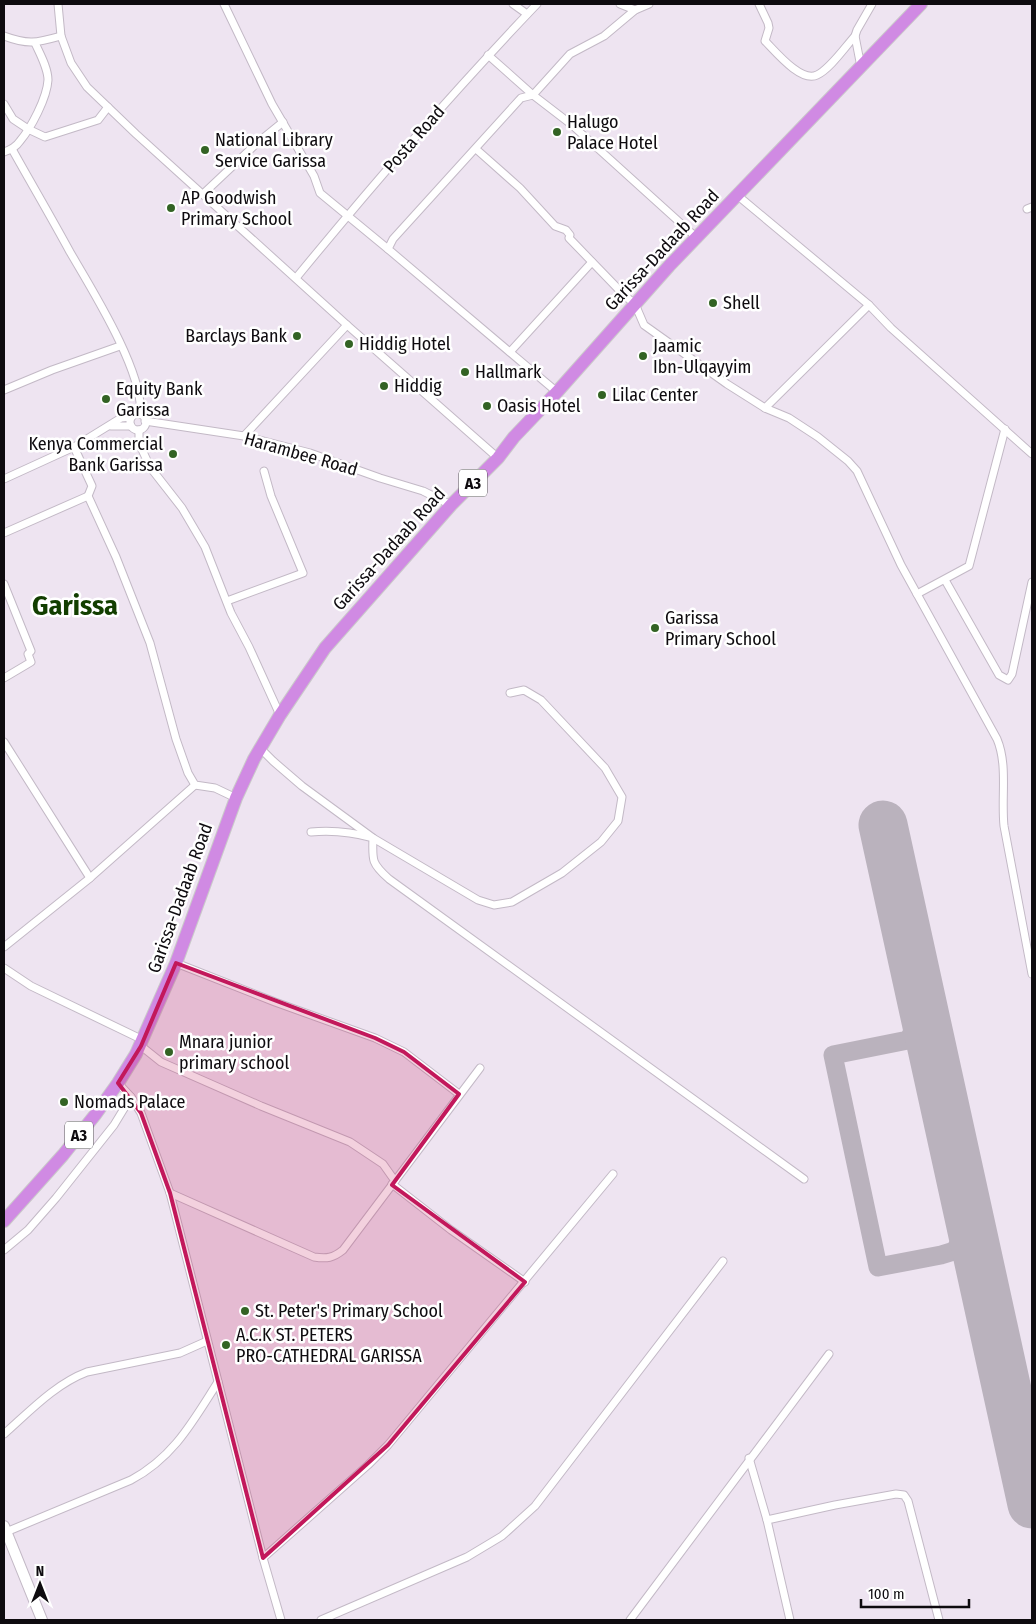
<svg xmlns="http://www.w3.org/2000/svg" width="1036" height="1624" viewBox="0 0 1036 1624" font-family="'Fira Sans Condensed',sans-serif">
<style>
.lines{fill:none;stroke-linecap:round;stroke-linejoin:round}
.taxiway{stroke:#bab2bd;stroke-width:19}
.runway{stroke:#bab2bd;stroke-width:49}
.street-casing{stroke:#c3b9c6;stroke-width:9}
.secondary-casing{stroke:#c3b9c6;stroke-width:12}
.highway-casing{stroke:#cac9ca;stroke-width:14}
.street{stroke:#fff;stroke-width:7}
.secondary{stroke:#fff;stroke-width:10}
.highway{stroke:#d08ae3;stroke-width:12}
.marked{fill:#c2185b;fill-opacity:0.2;stroke:#c2185b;stroke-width:4;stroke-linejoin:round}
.poi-dot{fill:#336324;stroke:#fff;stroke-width:2}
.labels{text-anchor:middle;stroke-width:5;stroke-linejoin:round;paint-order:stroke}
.shield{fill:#fff;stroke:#565457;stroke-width:1}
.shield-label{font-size:16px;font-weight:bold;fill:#0e0b0f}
.poi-label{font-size:18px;fill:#0e0b0f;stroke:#fff;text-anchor:start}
.street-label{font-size:18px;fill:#0e0b0f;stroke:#fff}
.town-label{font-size:28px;font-weight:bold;fill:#123e00;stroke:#fff}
</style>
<rect width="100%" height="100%" fill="#eee4f1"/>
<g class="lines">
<polyline class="taxiway" points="917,1026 908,1040 833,1055 878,1267 941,1255 954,1251 964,1238"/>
<polyline class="runway" points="883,825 1032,1504"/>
<g class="street-casing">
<g id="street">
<polyline points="58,4 61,36 71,63 87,87 136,134 347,325 498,458"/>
<polyline points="224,4 272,104 314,176 320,193 388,249"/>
<polyline points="513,4 527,14"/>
<polyline points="620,4 635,10"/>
<path d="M759,4L768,23L769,28L765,41C775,51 801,83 817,75C830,69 845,47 855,36"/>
<path d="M4,36C28,45 36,43 61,36"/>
<polyline points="488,55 533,95 572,125 697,238"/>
<polyline points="861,67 855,36 857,30 872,4"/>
<polyline points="4,104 13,119 28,129 45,137 98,120 108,107"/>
<path d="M12,149C31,183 51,217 70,252C91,288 145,374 140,414"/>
<path d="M476,149L520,188L555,226L566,230L570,235L569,238L625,296L635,304L644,325L727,384L765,408L789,418L818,437L848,461L857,471L901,565L997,739C1008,765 1001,797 1004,826L1032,974"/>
<path d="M4,152C10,150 16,147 20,141C31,128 47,98 48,80C48,68 40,54 35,43"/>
<polyline points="203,194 256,144 283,122"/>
<polyline points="737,195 869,305 891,328 1032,454"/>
<polyline points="1027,209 1032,207"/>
<path d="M296,278C373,184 453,92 537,4"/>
<polyline points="510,352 592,262"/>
<polyline points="4,390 52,370 120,346"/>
<polyline points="557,392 388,249 393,239 521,98 533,95 570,54 604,36 635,10 649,4"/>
<polyline points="765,408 869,305"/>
<circle cx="138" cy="422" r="8"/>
<polyline points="145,421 244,436 310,453 380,478 423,491 451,505"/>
<polyline points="111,426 131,426"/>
<polyline points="139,430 139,443 150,467 182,508 205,547 231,613 249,647 280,715"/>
<polyline points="244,436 347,325"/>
<polyline points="74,447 92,486 88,496 116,557 150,643 176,739 188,773 195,785 215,788 236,798"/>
<polyline points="4,479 74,447 121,418 131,417"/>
<polyline points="4,533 88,496"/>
<polyline points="945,580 999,675 1008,680 1012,674 1032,582"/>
<polyline points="4,584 31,651 28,654 31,662 4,678"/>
<polyline points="917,594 969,566 1005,429"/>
<polyline points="227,601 303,573 271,496 264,471"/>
<polyline points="4,742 90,878"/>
<polyline points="260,748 273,761 302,786 373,838 478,900 494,905 512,902 562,873 601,842 618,821 622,797 605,768 541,700 524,690 510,693"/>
<path d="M311,832C333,830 352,832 373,838C372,861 372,864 389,879L804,1179"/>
<polyline points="4,947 90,878 195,785"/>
<polyline points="176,963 275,1002 375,1038 404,1052 459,1094"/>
<polyline points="4,968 31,986 143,1040"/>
<polyline points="141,1046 161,1062 261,1106 350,1142 383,1164 395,1181"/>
<polyline points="118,1083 131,1097 141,1113 170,1193 263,1558 281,1620"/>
<polyline points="392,1184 451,1230 525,1282"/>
<path d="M170,1193L314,1257C327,1259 333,1258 343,1250L480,1068"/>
<polyline points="4,1250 28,1230 56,1198 114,1125 131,1097"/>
<path d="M4,1434C29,1412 55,1384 87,1372L180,1353L207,1341"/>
<polyline points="749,1458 767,1520 790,1620"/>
<polyline points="767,1520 835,1505 896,1494 904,1495 908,1501 939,1620"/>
<path d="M6,1532L131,1480C174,1457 193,1421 218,1382"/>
<polyline points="263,1558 368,1465 388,1445 613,1174"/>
<polyline points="321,1620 467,1557 502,1536 535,1506 723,1261"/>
<polyline points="630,1620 829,1354"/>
</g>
</g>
<g class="secondary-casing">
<polyline id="secondary" points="4,1526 42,1620"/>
</g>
<g class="highway-casing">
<polyline id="highway" points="4,1221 63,1155 95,1115 118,1083 136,1054 176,963 236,798 254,759 280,715 325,648 451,505 498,458 514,437 557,392 669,266 921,4"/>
</g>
<use href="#street" class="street"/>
<use href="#secondary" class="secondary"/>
<use href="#highway" class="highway"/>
</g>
<path class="marked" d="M176,963L375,1038L404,1052L459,1094L392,1185L525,1282L388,1445L263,1558L170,1193L141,1113L118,1083L141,1046Z"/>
<g class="poi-dot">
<circle cx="557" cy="132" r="5"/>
<circle cx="205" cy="150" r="5"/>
<circle cx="171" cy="208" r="5"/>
<circle cx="713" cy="303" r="5"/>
<circle cx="297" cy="336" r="5"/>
<circle cx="349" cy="344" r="5"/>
<circle cx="643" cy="356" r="5"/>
<circle cx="465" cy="372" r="5"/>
<circle cx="384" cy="386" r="5"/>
<circle cx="602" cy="395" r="5"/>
<circle cx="106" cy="399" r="5"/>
<circle cx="487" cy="406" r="5"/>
<circle cx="173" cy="454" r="5"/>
<circle cx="655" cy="628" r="5"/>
<circle cx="169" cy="1052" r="5"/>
<circle cx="64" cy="1102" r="5"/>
<circle cx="245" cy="1311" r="5"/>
<circle cx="226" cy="1345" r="5"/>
</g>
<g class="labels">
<g class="shield">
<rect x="459" y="469.5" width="28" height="27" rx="4"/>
<rect x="65" y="1121.5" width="28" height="27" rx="4"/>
</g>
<g class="shield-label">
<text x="473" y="489">A3</text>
<text x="79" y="1141">A3</text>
</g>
<g class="poi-label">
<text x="567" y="128">Halugo<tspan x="567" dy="21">Palace Hotel</tspan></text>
<text x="215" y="146">National Library<tspan x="215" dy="21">Service Garissa</tspan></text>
<text x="181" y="204">AP Goodwish<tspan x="181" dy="21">Primary School</tspan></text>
<text x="723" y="309">Shell</text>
<text x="287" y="342" text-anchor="end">Barclays Bank</text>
<text x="359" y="350">Hiddig Hotel</text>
<text x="653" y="352">Jaamic<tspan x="653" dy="21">Ibn-Ulqayyim</tspan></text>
<text x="475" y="378">Hallmark</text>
<text x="394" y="392">Hiddig</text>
<text x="116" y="395">Equity Bank<tspan x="116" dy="21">Garissa</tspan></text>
<text x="612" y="401">Lilac Center</text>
<text x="497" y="412">Oasis Hotel</text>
<text x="163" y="450" text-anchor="end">Kenya Commercial<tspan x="163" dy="21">Bank Garissa</tspan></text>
<text x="665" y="624">Garissa<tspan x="665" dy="21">Primary School</tspan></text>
<text x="179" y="1048">Mnara junior<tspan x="179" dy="21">primary school</tspan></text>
<text x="74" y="1108">Nomads Palace</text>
<text x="255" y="1317">St. Peter's Primary School</text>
<text x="236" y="1341">A.C.K ST. PETERS<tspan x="236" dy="21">PRO-CATHEDRAL GARISSA</tspan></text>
</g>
<g class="street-label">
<text transform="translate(414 139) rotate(-49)" y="6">Posta Road</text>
<text transform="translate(662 250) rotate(-47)" y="6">Garissa-Dadaab Road</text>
<text transform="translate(301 454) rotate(16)" y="6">Harambee Road</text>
<text transform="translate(389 549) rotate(-48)" y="6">Garissa-Dadaab Road</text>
<text transform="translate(180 898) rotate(-70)" y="6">Garissa-Dadaab Road</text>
</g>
<g class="town-label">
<text x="75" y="615">Garissa</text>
</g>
</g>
<rect width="1036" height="1624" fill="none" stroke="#0e0b0f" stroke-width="10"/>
<g transform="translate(40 1584)" stroke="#ffffff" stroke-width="4" paint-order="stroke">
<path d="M0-4L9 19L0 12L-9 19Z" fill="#0e0b0f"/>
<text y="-8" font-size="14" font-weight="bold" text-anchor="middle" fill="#0e0b0f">N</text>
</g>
<path d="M861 1599v8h108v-8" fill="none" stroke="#0e0b0f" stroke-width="2.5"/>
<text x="868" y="1599" font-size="15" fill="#0e0b0f" stroke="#ffffff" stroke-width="4" paint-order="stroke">100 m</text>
</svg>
